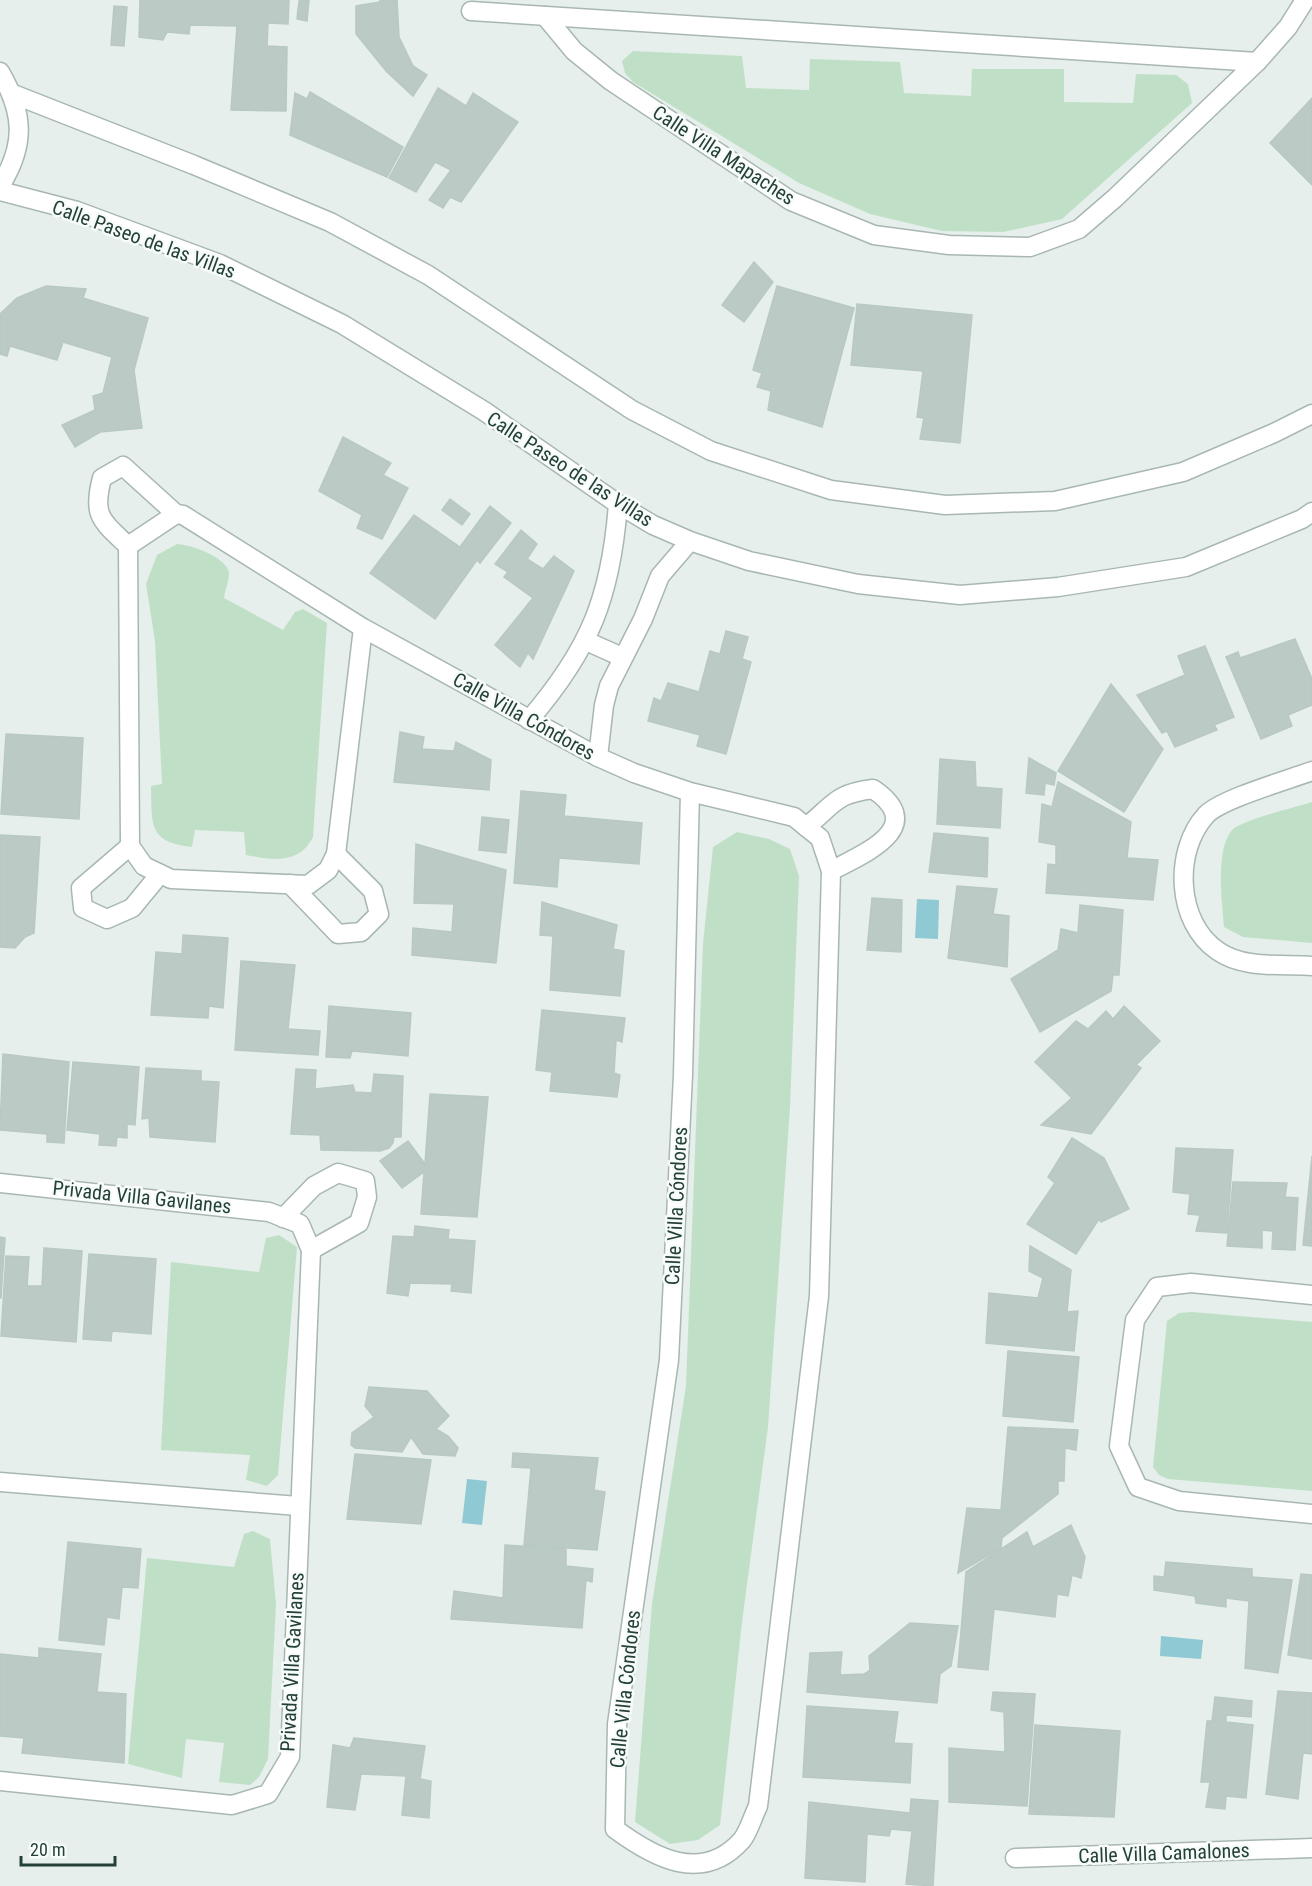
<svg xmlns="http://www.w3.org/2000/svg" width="1312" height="1886" viewBox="0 0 1312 1886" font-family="'Roboto Condensed',sans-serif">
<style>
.green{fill:#bfe0c7}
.water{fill:#8ec9d4}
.building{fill:#bbcac4;stroke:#b8c9c2;stroke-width:1.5}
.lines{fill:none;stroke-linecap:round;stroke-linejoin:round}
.street-casing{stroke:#a8b7b2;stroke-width:21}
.street{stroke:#fff;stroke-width:18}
.labels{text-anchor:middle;stroke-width:5;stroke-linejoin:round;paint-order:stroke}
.street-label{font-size:20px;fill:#244139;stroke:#f7fbf9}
</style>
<rect width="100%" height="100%" fill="#e6efeb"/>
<g class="green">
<polygon points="633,51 742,56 746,88 809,90 810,59 900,62 904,93 971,96 972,69 1064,69 1064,102 1133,103 1136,74 1176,75 1188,84 1192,103 1062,219 1003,232 942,231 870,214 799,183 633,82 625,73 622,61"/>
<path d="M177,544C190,544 229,558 229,574C229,581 225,590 224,598L283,630L295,612L303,609L327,623L313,837C299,865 272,860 246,855L244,832L195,830L192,847C148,842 152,825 151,786L162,784L155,641L146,584L157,555Z"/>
<path d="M1312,802V943L1243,937L1224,927C1222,902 1215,850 1232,830C1241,820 1297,807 1312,802Z"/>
<polygon points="737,832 769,839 790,849 799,876 790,1107 768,1427 742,1622 720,1825 698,1840 670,1844 635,1822 652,1604 686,1386 703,944 713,847"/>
<polygon points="279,1235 297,1247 278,1475 267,1486 246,1480 250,1455 161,1450 171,1262 259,1272 266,1238"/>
<polygon points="1192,1312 1312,1322 1312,1491 1168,1479 1159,1475 1153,1467 1167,1321 1179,1313"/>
<polygon points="253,1531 270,1539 276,1604 268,1759 259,1777 250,1785 219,1782 224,1743 186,1739 182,1778 128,1764 147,1558 234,1567 244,1534"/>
</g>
<g class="water">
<polygon points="917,899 939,900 938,939 915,938"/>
<polygon points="467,1479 487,1481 482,1525 462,1523"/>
<polygon points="1161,1636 1203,1640 1201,1659 1160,1656"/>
</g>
<g class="building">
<polygon points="140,0 289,0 288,24 268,23 267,46 287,47 286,111 231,110 237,26 190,25 189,34 167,32 163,40 139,37"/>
<polygon points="309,0 307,21 297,19 299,1"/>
<polygon points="380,0 397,0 399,37 413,66 427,75 413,96 387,72 356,34 356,6 380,2"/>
<polygon points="114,6 127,7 124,46 111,45"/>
<polygon points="438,88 466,106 473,93 518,122 461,202 450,197 443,208 429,200 451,170 435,162 416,192 389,178"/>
<polygon points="310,92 403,147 387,177 290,135 295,93 307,99"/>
<polygon points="1312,98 1312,185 1270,143"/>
<polygon points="754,262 773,282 744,322 722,305"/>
<polygon points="46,286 86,289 83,298 148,318 134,370 142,428 100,432 75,447 62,425 95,410 93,396 103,393 112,357 63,342 57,360 10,346 7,356 0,354 0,314 17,298"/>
<polygon points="777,286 854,308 822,427 768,410 771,391 757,387 762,373 753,370"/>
<polygon points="857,304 972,315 960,443 920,439 924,418 917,417 923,371 851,365"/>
<polygon points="343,437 391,463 383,475 408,488 382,539 357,528 362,515 319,491"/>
<polygon points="450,499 470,514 462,525 442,510"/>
<polygon points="490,506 511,523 480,563 477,560 435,619 370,573 414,515 460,547"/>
<polygon points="521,530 537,544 527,559 543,569 554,556 574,571 533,659 528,653 520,667 495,645 533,598 504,577 508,572 495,564"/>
<polygon points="726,631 748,637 742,659 751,662 726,754 697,746 700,735 648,721 654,698 661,701 668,683 699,692 710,651 720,654"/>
<polygon points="1295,639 1312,679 1312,705 1288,715 1292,726 1261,739 1226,657 1238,652 1240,658"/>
<polygon points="1205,646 1234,717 1214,725 1217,730 1175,747 1167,731 1162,733 1137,695 1185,675 1178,656"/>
<polygon points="1111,684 1163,749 1124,812 1058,771"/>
<polygon points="400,732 424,737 422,749 454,751 456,742 491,760 489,790 394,782"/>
<polygon points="6,734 83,738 79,819 1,814"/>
<polygon points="1029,758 1056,773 1054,785 1045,783 1044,795 1026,793"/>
<polygon points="940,759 975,762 976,787 1002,789 1000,828 937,824"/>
<polygon points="1058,782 1131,822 1127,858 1158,860 1153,900 1046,893 1048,864 1056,865 1056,845 1039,842 1042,804 1052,807"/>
<polygon points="521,791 566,795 564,816 642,823 639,864 559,858 557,887 514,883"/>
<polygon points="482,817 509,820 506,853 479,850"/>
<polygon points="934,833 988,838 987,877 929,872"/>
<polygon points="0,835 40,837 34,933 25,937 15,948 0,947"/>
<polygon points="416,844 506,870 496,963 412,955 413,928 452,932 454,904 414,903"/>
<polygon points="957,886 997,889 993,914 1009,916 1007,967 948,958"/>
<polygon points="872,898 902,900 901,952 867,950"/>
<polygon points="542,902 617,925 613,949 624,951 620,996 550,990 553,936 540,935"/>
<polygon points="1080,905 1123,910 1119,975 1113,975 1111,991 1040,1032 1011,979 1058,950 1061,929 1078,933"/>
<polygon points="183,935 228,938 223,1008 209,1006 208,1018 151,1015 156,952 182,954"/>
<polygon points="241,961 295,965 288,1029 320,1031 318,1055 235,1050"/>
<polygon points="329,1006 411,1013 408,1056 352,1051 350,1058 326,1057"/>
<polygon points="1124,1006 1160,1041 1136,1065 1141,1068 1091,1134 1041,1125 1072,1098 1035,1062 1076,1021 1088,1029 1106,1011 1113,1019"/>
<polygon points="542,1010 625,1018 622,1042 616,1040 614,1073 620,1075 617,1097 550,1091 552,1072 536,1070"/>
<polygon points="3,1054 69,1062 64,1143 47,1142 47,1134 0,1130"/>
<polygon points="73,1062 139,1067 135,1125 127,1124 127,1138 117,1137 116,1146 99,1145 100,1134 67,1130"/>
<polygon points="146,1068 201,1071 201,1081 219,1082 215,1142 150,1137 149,1118 142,1119"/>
<polygon points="296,1069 316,1070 315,1089 353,1085 355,1092 372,1093 374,1074 403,1076 401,1137 394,1137 393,1143 389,1148 380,1151 321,1150 320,1135 291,1134"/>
<polygon points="430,1094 488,1097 477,1217 421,1214 424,1172 402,1188 380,1161 408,1141 425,1164"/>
<polygon points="1072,1138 1104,1158 1129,1209 1101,1222 1099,1219 1076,1254 1027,1224 1055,1183 1048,1177"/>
<polygon points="1176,1148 1233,1150 1227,1233 1196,1231 1200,1215 1188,1214 1190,1194 1173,1192"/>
<polygon points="1312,1156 1312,1246 1303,1245"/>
<polygon points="1233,1182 1287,1183 1285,1197 1298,1198 1295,1250 1272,1249 1273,1231 1262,1230 1262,1248 1227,1246"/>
<polygon points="415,1226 449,1230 448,1239 475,1241 471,1293 451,1291 452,1284 410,1283 408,1296 387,1293 393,1236 414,1237"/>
<polygon points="0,1237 5,1238 1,1298 0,1298"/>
<polygon points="1030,1246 1071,1270 1067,1312 1078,1311 1074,1351 986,1343 989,1293 1038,1298 1043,1278 1029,1271"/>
<polygon points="44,1248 82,1251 76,1342 1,1336 6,1256 29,1257 27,1286 42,1286"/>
<polygon points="89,1254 156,1259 151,1334 112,1331 111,1341 83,1339"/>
<polygon points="1008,1351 1079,1357 1073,1422 1003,1416"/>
<polygon points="369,1387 427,1391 449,1416 436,1429 448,1436 458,1448 455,1456 423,1454 411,1437 402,1452 355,1448 351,1445 352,1433 374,1417 365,1406"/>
<polygon points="1008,1427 1078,1430 1076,1450 1065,1448 1064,1481 1058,1481 1058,1494 1002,1538 1001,1548 958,1573 967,1508 1001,1510"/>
<polygon points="513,1453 598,1458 594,1490 605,1492 597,1550 524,1545 531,1468 512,1467"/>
<polygon points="355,1454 431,1460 421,1524 347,1519"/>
<polygon points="1071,1525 1085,1557 1081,1578 1072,1575 1068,1596 1057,1594 1055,1617 994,1609 988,1670 958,1667 966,1572 1027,1532 1033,1547"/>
<polygon points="68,1542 141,1549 138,1588 122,1587 119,1619 107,1617 104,1645 59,1640"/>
<polygon points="505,1545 566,1549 566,1566 593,1569 592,1582 586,1580 582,1628 451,1619 454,1591 503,1598"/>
<polygon points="1166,1562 1252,1569 1252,1577 1292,1580 1278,1673 1245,1668 1249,1601 1226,1598 1226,1607 1196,1603 1195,1596 1154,1590 1154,1576 1164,1577"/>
<polygon points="1301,1574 1312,1575 1312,1659 1288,1655"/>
<polygon points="910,1623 958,1626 951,1666 940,1674 937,1703 807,1692 810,1653 842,1652 840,1675 864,1674 870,1670 869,1656"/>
<polygon points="39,1648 101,1654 97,1692 126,1694 124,1763 22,1753 24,1738 0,1736 0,1654 39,1658"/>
<polygon points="1278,1691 1312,1693 1312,1754 1303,1753 1298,1799 1266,1794"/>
<polygon points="993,1692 1035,1694 1027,1806 949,1802 949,1748 1005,1752 1004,1712 991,1710"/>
<polygon points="1215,1697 1252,1701 1251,1717 1226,1715 1226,1722 1253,1725 1246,1798 1226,1796 1225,1809 1206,1807 1210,1782 1201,1782 1207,1721 1212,1721"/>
<polygon points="807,1706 898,1712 894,1743 912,1744 910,1783 803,1777"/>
<polygon points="1035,1725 1120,1731 1114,1817 1029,1814"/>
<polygon points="354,1738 425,1746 420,1779 431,1781 429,1818 402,1815 406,1776 361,1774 355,1810 327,1807 333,1745 350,1748"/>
<polygon points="911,1799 938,1801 933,1886 906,1884 912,1831 891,1829 889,1836 867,1834 865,1882 805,1878 809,1802 910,1813"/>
</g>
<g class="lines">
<g class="street-casing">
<g id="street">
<polyline points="471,11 1257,62"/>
<polyline points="545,16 574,51 611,81 791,201 874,235 949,245 1030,247 1079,229 1115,198 1257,62 1288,27 1305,0"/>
<path d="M0,72C24,113 26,145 0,186"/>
<polyline points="13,94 194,165 330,222 428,275 632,410 711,451 831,490 945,505 1055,501 1183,472 1274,433 1312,414"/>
<polyline points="0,191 77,211 220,264 342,324 484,411 618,504 653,525 690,541 749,561 858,584 960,595 1058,587 1186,567 1302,519 1312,512"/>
<path d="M128,546C101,520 92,516 102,478L123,466L176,514"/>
<path d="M363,628L336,854L328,870L308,885L171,879L144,866L130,846L128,546L176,514L183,515L363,628L598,757L634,773L690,792L794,817L820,838L831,871L819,1296L758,1806C753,1816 749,1831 742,1840C702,1885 653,1857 615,1829L617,1724L669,1360L683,1075L690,792"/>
<polyline points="586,641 622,657"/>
<path d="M529,720C590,649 611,597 618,504"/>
<polyline points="598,757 604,705 609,686 643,619 660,576 690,541"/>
<path d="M1312,771C1288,780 1221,799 1206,815C1173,851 1176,923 1218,951C1243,969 1282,964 1312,966"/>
<path d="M806,827C835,804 834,794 873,789C929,827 865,853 831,871"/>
<polyline points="130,846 81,888 83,908 107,919 132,908 160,874"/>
<polyline points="290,884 338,934 361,932 379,914 373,891 336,854"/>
<polyline points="0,1183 269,1212 300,1224 311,1250 290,1757 268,1794 232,1805 0,1781"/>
<polyline points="283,1218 314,1186 338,1173 365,1181 367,1197 359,1223 311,1250"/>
<polyline points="1312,1295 1191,1283 1157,1287 1135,1320 1119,1446 1138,1487 1179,1501 1312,1514"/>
<polyline points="0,1482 298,1506"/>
<polyline points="1015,1858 1312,1848"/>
</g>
</g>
<use href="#street" class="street"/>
</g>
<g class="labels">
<g class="street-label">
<text transform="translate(724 155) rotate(33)" y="7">Calle Villa Mapaches</text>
<text transform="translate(144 239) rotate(20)" y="7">Calle Paseo de las Villas</text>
<text transform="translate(570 469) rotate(33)" y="7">Calle Paseo de las Villas</text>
<text transform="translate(524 716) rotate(29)" y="7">Calle Villa Cóndores</text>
<text transform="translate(142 1197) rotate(6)" y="7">Privada Villa Gavilanes</text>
<text transform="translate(676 1206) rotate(-87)" y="7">Calle Villa Cóndores</text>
<text transform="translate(292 1662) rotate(-87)" y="7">Privada Villa Gavilanes</text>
<text transform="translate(625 1689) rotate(-84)" y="7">Calle Villa Cóndores</text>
<text transform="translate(1164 1853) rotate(-2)" y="7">Calle Villa Camalones</text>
</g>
</g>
<path d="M21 1856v9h94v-9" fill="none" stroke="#244139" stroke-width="3"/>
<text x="30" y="1856" font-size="18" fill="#244139" stroke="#f7fbf9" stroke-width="4.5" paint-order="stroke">20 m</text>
</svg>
